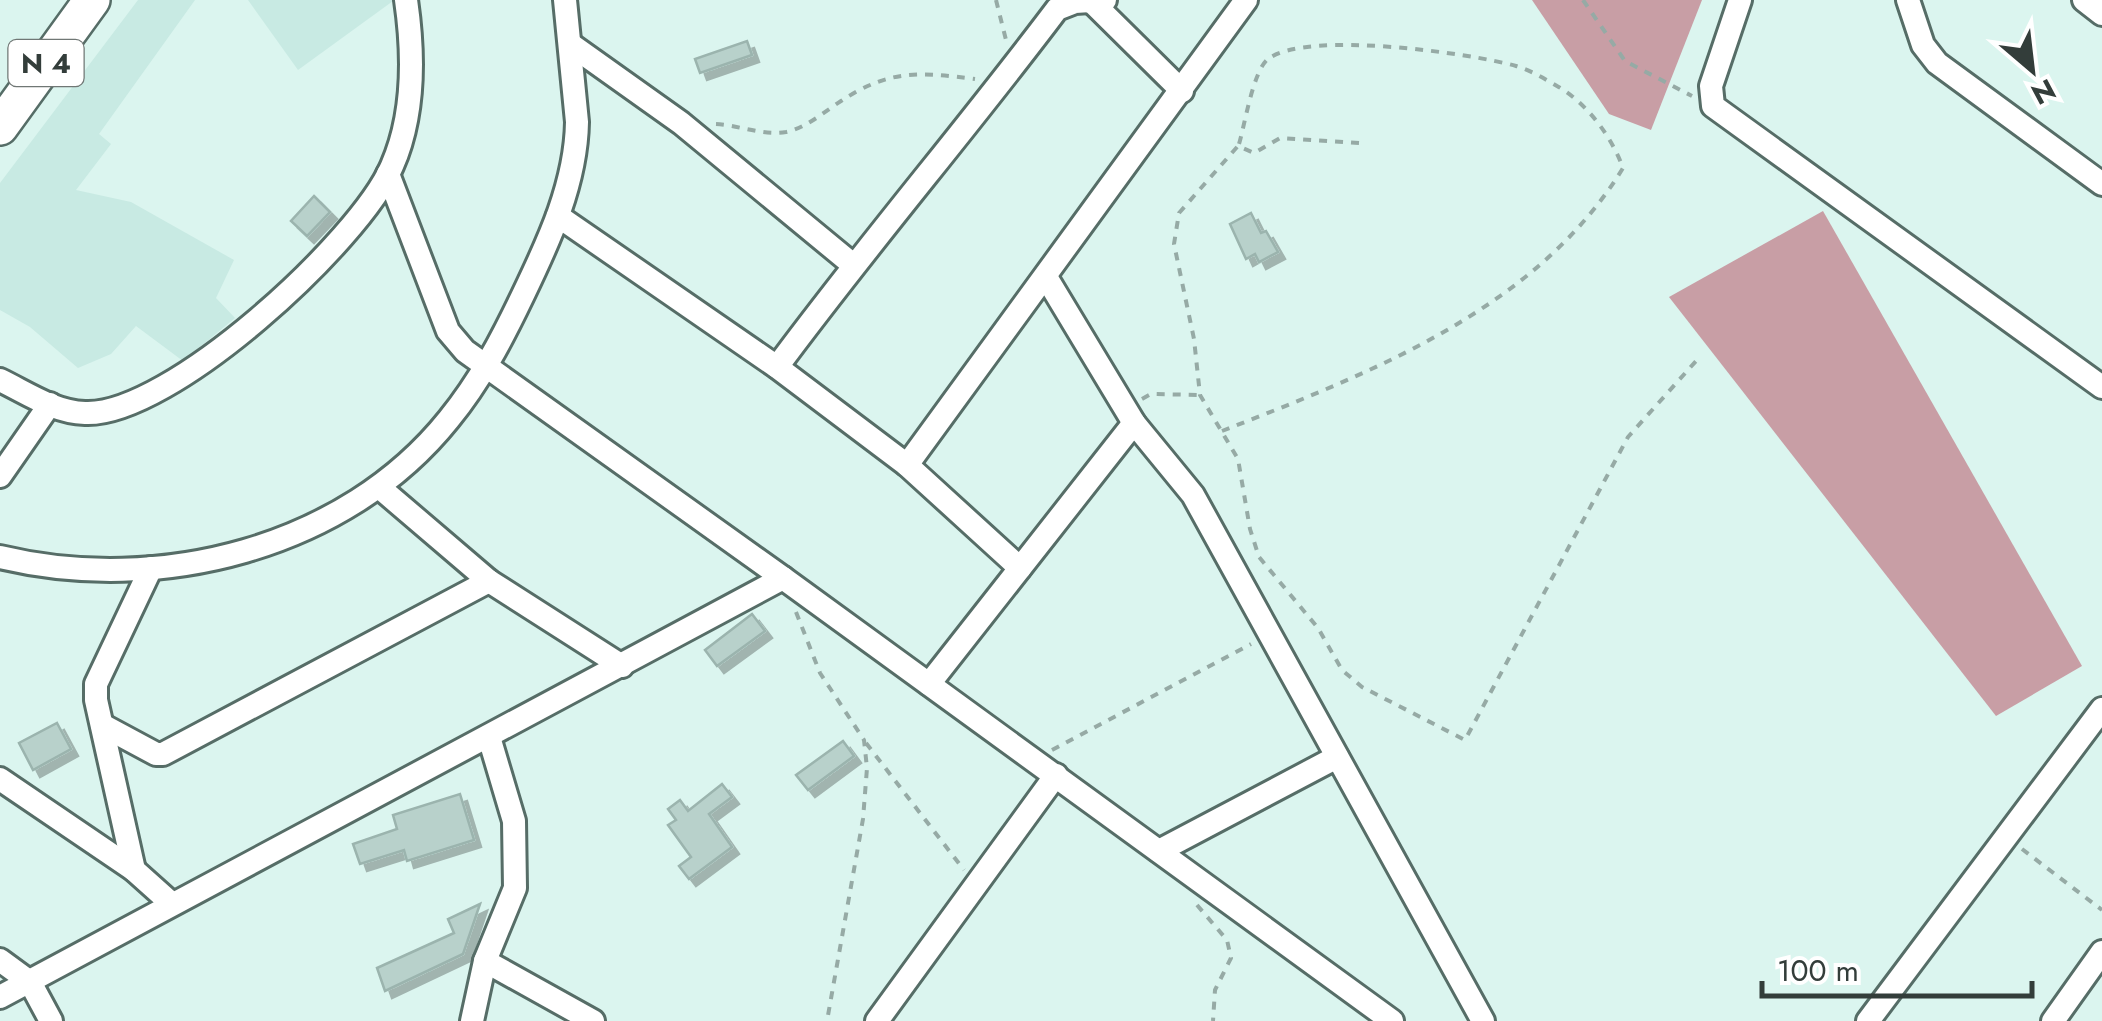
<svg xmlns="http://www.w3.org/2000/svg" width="2102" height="1021" viewBox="0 0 2102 1021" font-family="Jost,sans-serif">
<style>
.built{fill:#c8eae3}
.forest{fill:#c89ea5}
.building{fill:#b8d1cb;stroke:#9bb4ae;stroke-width:2.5;filter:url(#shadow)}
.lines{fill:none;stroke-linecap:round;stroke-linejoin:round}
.minor-casing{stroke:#566d67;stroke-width:28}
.highway-casing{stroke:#566d67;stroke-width:40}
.path{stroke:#96aaa5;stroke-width:4;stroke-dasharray:8 8;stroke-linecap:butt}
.minor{stroke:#fff;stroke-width:22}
.highway{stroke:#fff;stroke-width:35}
.labels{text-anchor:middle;stroke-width:9;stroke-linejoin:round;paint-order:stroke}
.shield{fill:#fff;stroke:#707775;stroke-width:2.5}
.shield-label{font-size:28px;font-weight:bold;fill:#333d3a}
</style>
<defs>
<filter id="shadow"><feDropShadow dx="7" dy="7" stdDeviation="0" flood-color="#0004"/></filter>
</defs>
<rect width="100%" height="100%" fill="#dbf5ef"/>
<g class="built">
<polygon points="138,0 195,0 99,134 111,144 76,190 131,202 234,260 216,298 235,318 183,361 136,326 111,354 78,368 30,327 0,310 0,183"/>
<polygon points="248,0 392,0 393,1 298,70"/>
</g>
<g class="forest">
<polygon points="1532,0 1702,0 1651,130 1609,114"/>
<polygon points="1823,211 2082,666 1996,716 1669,297"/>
</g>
<g class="building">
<polygon points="747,41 752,55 700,73 695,59"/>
<polygon points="314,196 330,212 307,236 291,221"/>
<polygon points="1251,213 1261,233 1266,231 1278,252 1259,262 1255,254 1246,259 1230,224"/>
<polygon points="752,614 765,631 717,666 705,650"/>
<polygon points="57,723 71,749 33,770 19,743"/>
<polygon points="843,741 854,756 808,790 796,775"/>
<polygon points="722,784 732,797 709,814 732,847 689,879 679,866 691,857 668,825 676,820 668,809 680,800 688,811"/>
<polygon points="460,794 474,840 407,861 404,850 360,864 353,844 397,829 393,815"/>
<polygon points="480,904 463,954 385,991 377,968 454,933 448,919"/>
</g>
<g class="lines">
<g class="minor-casing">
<g id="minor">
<polyline points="1085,0 1093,3 1182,91"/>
<polyline points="1740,0 1711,86 1713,106 2102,387"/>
<polyline points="1908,0 1923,45 1937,63 2102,184"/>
<polyline points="2084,0 2102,14"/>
<polyline points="570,44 681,123 852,264"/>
<polyline points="388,174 448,331 465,351 783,578 1392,1021"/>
<polyline points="558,216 777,367 907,465 1020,568"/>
<polyline points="1046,277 1134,423 1193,495 1483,1021"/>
<path d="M777,367C867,245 966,130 1057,9L1075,2L1105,0"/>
<path d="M0,380C27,393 54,412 85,413C169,417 360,241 392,166C415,114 414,55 406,0"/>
<polyline points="907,465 1246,0"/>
<polyline points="0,476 50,404"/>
<polyline points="379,487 489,581 622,666"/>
<path d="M0,557C158,595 345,549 449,419C480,381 502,339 523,295C549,241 576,183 577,122L565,0"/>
<polyline points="929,684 1134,423"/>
<polyline points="102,725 156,754 163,754 489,581"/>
<polyline points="0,779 134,870 172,904"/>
<polyline points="1159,851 1337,757"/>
<polyline points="134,870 96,700 96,684 151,568"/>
<polyline points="0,960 30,982 51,1021"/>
<polyline points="485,961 593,1021"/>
<polyline points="0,997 783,578"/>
<polyline points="472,1021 485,961 515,888 514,821 489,737"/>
<polyline points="877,1021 1056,775"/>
<polyline points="1868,1021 2102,709"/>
<polyline points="2053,1021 2102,952"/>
</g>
</g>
<g class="highway-casing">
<polyline id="highway" points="0,127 92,0"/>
</g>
<g class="path">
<polyline points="996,0 1006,40"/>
<polyline points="1583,0 1625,61 1692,96"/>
<path d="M716,124C738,125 763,136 786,132C806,128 824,112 841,101C890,69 919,72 975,79"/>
<polyline points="1359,143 1280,138 1254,153 1238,146 1179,213 1174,244 1194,339 1200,395 1238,459 1250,529 1259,557 1318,628 1342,670 1362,687 1465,740 1628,437 1696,361"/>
<polyline points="1142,399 1151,394 1200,395"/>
<path d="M1222,431C1370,373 1536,310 1623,168C1612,137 1586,102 1557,86C1545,79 1530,70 1516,66C1470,53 1306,30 1268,59C1253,71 1245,124 1239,144"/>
<polyline points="796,612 820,673 864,740 867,768 863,819 827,1021"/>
<polyline points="866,743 964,870"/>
<polyline points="1052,750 1251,644"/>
<polyline points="2022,849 2102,910"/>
<polyline points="1197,905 1227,940 1231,958 1215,990 1213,1021"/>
</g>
<use href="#minor" class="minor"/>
<use href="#highway" class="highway"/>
</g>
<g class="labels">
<rect class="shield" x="8.5" y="40" width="75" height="46" rx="8"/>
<g class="shield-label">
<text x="46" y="73">N 4</text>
</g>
</g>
<g transform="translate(2032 70) rotate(152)" stroke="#ffffff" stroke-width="8" paint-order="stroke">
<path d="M0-8L18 38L0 25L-18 38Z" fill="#333d3a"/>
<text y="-15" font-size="28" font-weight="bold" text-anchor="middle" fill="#333d3a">N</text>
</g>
<path d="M1762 981v15h270v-15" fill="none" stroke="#333d3a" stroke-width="5"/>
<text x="1777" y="981" font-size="30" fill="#333d3a" stroke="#ffffff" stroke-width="8" paint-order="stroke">100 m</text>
</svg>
